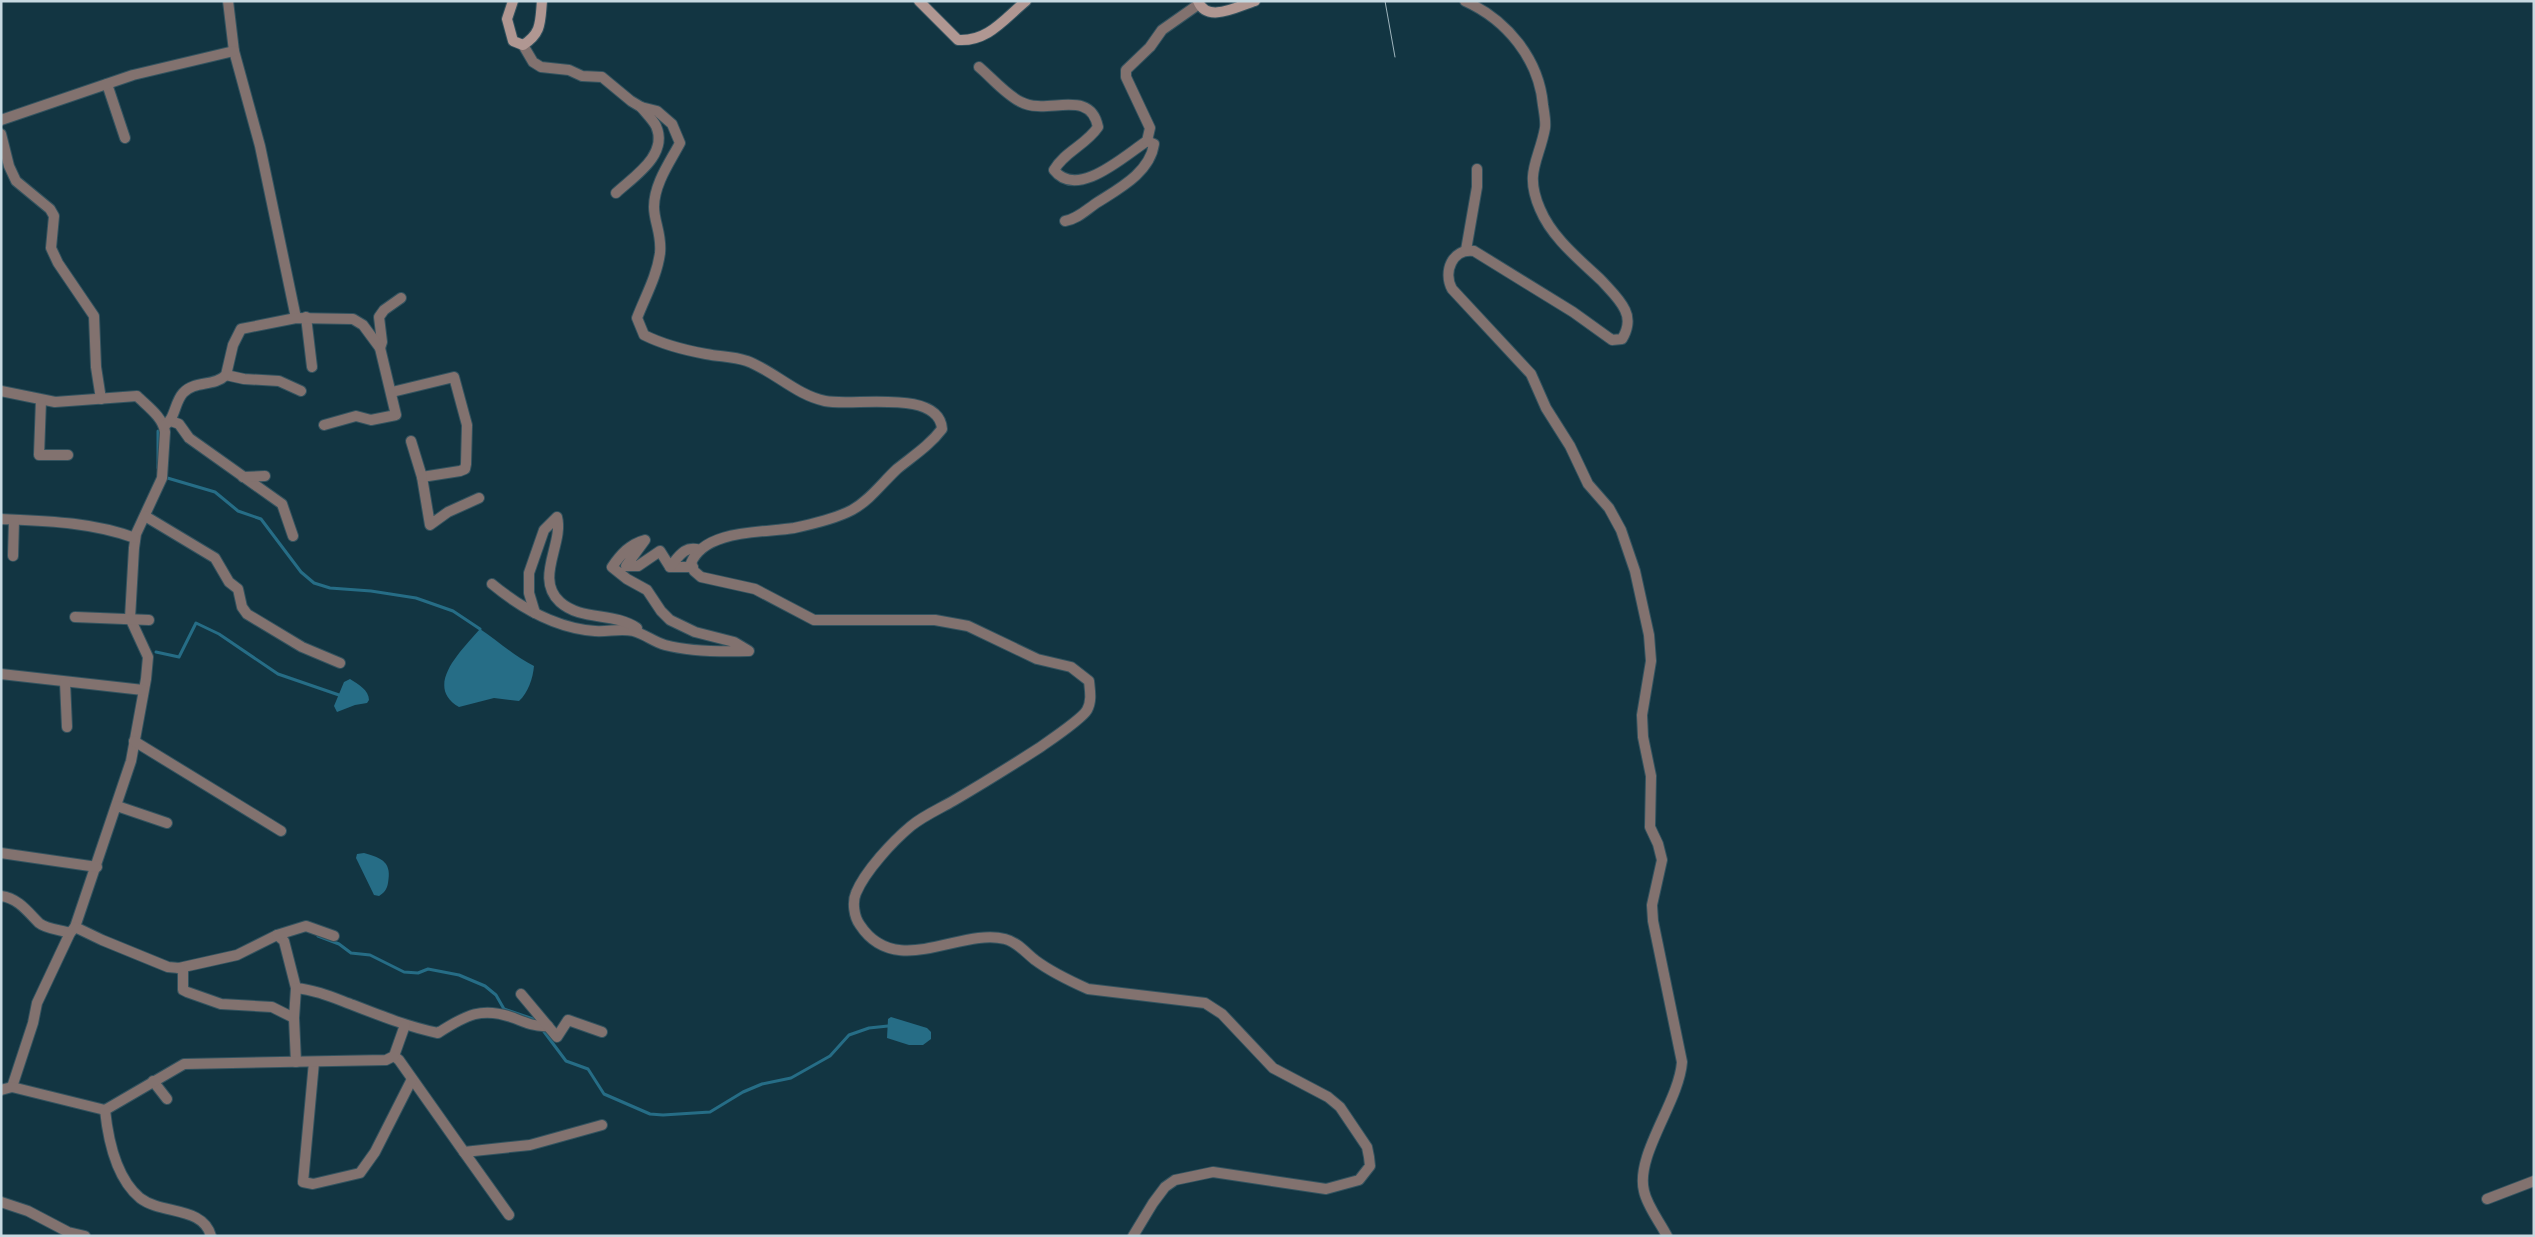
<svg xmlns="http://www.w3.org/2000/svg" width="2535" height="1237" viewBox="0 0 2535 1237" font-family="'Open Sans',sans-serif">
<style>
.water{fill:#266d86}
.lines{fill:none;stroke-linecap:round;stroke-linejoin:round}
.stream{stroke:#266d86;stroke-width:3}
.street-casing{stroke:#33535f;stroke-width:12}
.secondary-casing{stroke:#33535f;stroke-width:12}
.street{stroke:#82726f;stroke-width:10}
.secondary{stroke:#b09792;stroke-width:10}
.tram{stroke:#9fb5be;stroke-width:1}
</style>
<rect width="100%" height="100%" fill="#123542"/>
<g class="water">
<path d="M480,629C498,641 514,656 534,666C533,678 528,693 519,701L494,698L459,707C423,686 462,650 480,629Z"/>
<path d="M350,679C358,684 369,690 369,700L367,703L355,705L337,712L334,706L344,682Z"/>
<path d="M364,853C383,858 392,863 388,883C387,889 384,893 379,896L374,895L356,858L357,854Z"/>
<polygon points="891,1017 927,1028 931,1032 931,1039 923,1045 909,1045 887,1038 888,1019"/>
</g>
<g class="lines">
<g class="stream">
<polyline points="158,468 158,431"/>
<polyline points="164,477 215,492 238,511 261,519 301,572 314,583 330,588 371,591 416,598 453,611 480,629"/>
<polyline points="156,652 179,657 196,623 219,634 278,674 339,695"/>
<polyline points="318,936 339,944 351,953 370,955 404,972 418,973 428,969 459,975 485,986 496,995 504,1009 533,1019 539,1023"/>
<polyline points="542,1029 566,1061 588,1069 604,1094 650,1114 663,1115 710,1112 743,1092 762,1084 791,1078 830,1056 849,1035 869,1028 888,1026"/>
</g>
<g class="street-casing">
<g id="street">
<polyline points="228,1 234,51 260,146 296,318"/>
<path d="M1465,1C1507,20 1539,59 1543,105C1544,112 1546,121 1545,128C1539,161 1524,172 1540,209C1552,238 1580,260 1602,281C1610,290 1620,299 1625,310C1630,320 1627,331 1622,339L1612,340L1573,312L1474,251C1452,248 1443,272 1452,289L1531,374L1546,408L1570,446L1588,484L1609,508L1621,530L1635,571L1649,635L1651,661L1642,715L1643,737L1651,776L1650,827L1658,844L1662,860L1652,905L1653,921L1682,1062C1679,1102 1635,1155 1644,1191C1647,1206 1660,1222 1667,1236"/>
<path d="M523,45L533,62L541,67L569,70L582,76L602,77L631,101L641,107L657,111L672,124L680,143C670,162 654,184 654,207C654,222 662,234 660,253C657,276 645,297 637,318L644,335C664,345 684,350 706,354C721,357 732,356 747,361C774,371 796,395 825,401C852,407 939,388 942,429C929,446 913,456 897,469C882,483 870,500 852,510C835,519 813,524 794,528C763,533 705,529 691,563L694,571L701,577L755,589L814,620H935L968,626L1037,659L1071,667L1089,681C1090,691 1092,701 1087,710C1082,719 1049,741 1039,748C1011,766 982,784 953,801C939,809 923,816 911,826C893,841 865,871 856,893C852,902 854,917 860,925C896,980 961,927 1005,939C1017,942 1025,952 1035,960C1051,972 1070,981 1088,989L1205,1003L1222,1014L1273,1068L1328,1097L1340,1107L1367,1147L1369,1157L1370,1166L1359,1180L1326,1189L1213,1172L1175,1180L1165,1187L1153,1203L1133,1236"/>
<path d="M979,67C992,78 1006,95 1021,102C1047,116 1090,87 1098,127C1086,145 1064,152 1054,170C1077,200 1124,156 1147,141L1150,128L1126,77V70L1150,47L1162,30L1199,4"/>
<polyline points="107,84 125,138"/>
<polyline points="1,120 133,75 234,51"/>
<polyline points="1,134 9,166 16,181 50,209 54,216 51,248 58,263 94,316 96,367 101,399"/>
<path d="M616,193C633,177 669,155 656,126C653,120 646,113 641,107"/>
<path d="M1065,221C1078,219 1087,209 1098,202C1120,188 1150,172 1154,144L1147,141"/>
<polyline points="1466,250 1477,187 1477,169"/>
<polyline points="306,317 312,367"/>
<polyline points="380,348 382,342 379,317 384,310 401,298"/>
<polyline points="226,375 244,379 279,381 301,391"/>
<path d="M1,391L55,402L137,396C147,406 163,417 165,432L162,478L136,534L134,548L130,618L148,657L146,679L131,761L75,927L70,933L37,1003L33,1023L12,1087"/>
<polyline points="392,392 454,377 467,425 466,464 465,469 460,471 422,477 430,525 448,512 479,498"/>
<polyline points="41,400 39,455 68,455"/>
<polyline points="171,421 179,424 189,438 282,504 293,536"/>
<path d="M164,426C176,418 174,403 183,393C195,380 214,387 226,375L233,345L241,329L296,318L353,319L363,325L380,348L396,415L371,420L356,416L324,425"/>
<polyline points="411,441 422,477"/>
<polyline points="243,477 265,476"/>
<polyline points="145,516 215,558 229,582 238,589 242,607 247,614 302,647 340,663"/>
<path d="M1,519C46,521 92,522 135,538"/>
<polyline points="13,556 14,520"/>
<polyline points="670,567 693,567"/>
<path d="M492,584C521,608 556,628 595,631C608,632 621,628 633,631C645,634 654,642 665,645C692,652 721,652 749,651L734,642L695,632L670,620L661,611L647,590L627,579L612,567C621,554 630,544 645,540L626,566H638L660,551L670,567C679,556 685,545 700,550"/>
<path d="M535,613L529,593V573L544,530L557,517C564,544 534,578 560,602C581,621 614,612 637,628"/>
<polyline points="75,617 149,620"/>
<polyline points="1,674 143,690"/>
<polyline points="65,682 67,727"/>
<polyline points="134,741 281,831"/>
<polyline points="117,806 167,823"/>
<polyline points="1,853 97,867"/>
<path d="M1,896C18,898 28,912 39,923C46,929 61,930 70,933"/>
<path d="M75,927L102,940L168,967L179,968L237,955L277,935L284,941L296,988C316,990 334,998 353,1005C381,1016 409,1027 438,1033C466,1015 482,1006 514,1018C526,1023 536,1027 548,1026"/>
<polyline points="277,935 306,926 334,936"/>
<polyline points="179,968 183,971 183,990 187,992 221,1004 272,1007 294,1018"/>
<polyline points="296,988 294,1018 296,1062"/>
<polyline points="521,994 557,1037 568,1020 602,1032"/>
<polyline points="394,1056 399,1060 464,1152 530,1145 602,1125"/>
<polyline points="314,1062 303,1182 313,1184 360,1173 375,1152 412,1079"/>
<polyline points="153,1081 167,1099"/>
<polyline points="1,1090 12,1087 105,1110"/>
<polyline points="105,1110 184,1064 386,1060 394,1056 405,1025"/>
<path d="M105,1110C108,1139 116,1178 140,1198C162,1215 203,1206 211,1236"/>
<polyline points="464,1152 509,1215"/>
<polyline points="2487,1199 2534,1181"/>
<polyline points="1,1202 28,1211 68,1232 85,1236"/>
</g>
</g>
<g class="secondary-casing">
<g id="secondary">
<path d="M513,1L507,19L513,41L523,45C542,33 540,22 542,1"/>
<path d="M919,1L958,40C988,42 1004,19 1026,1"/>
<path d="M1198,1C1207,24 1238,6 1255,1"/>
</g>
</g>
<use href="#street" class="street"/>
<use href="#secondary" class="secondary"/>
<polyline class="tram" points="1385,1 1395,57"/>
</g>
<rect width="2535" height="1237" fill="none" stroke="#c7d9e1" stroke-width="5"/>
</svg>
